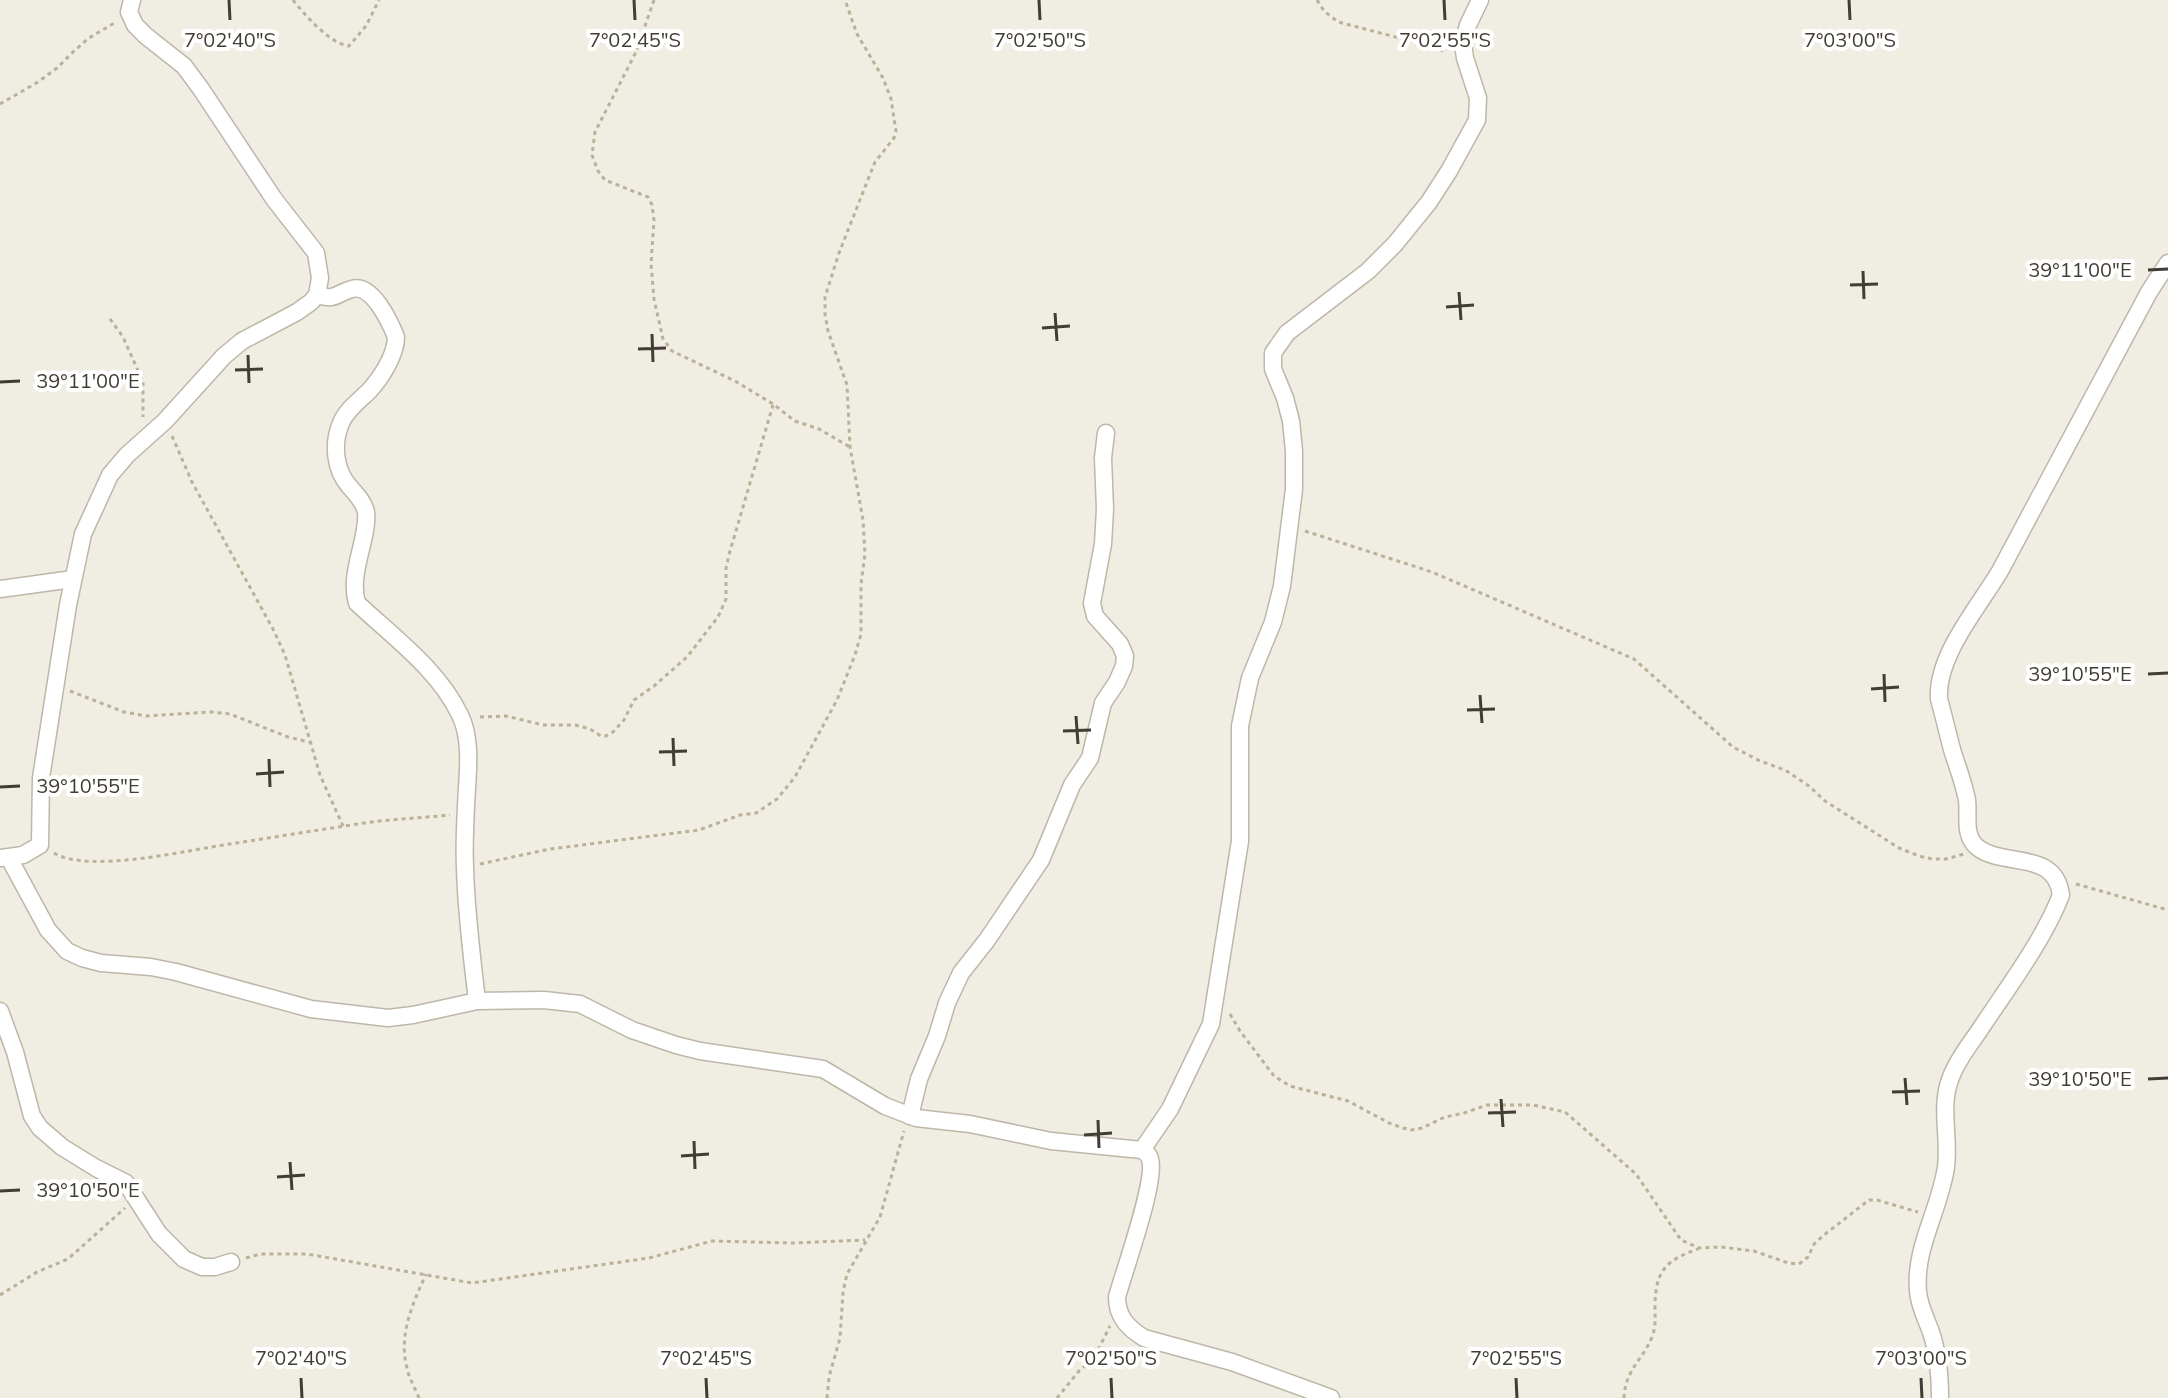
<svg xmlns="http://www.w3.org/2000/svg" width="2168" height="1398" viewBox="0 0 2168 1398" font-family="Mulish,sans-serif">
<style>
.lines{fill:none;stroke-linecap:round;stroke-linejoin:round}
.minor-casing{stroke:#beb7a9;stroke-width:19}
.path{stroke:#bbb098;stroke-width:3;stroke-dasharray:4 4;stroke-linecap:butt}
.minor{stroke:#fff;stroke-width:16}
.ticks{fill:none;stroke:#413c34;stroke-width:3}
.ticks-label{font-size:20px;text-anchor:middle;fill:#413c34;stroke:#fff;stroke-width:8;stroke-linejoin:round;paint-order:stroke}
</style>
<rect width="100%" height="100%" fill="#f0ede3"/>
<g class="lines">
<g class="minor-casing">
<g id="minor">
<path d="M317,295C337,301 336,293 352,289C372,283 390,322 396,337C396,355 381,378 369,391C360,400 346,410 341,423C332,444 335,470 349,486C356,494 364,502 366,512C369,538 348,573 357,603C393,637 438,669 460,715C473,741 467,778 466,806C465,826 464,847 465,867C466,912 472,957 477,1001"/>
<polyline points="0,589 73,579"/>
<polyline points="1,858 23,855 40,845 41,778 68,605 83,534 110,475 127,455 165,421 224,356 242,341 297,312 311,302 317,295 320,278 316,253 274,199 201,89 184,66 146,36 135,25 129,12 132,0"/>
<path d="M9,858L48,930L67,951L82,958L101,963L151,967L176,972L311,1009L388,1018L413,1015L477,1001L544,1000L580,1004L632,1030L676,1045L700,1051L823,1069L885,1106L916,1118L970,1124L1051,1141L1142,1150C1146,1153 1149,1154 1150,1159C1157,1180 1124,1271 1117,1297C1117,1317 1128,1328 1144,1338L1232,1362L1331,1398"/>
<polyline points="0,1011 15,1052 32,1116 40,1128 62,1147 96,1168 126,1183 159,1234 184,1259 202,1267 215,1267 231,1262"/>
<polyline points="910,1116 919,1079 937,1036 947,1003 961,973 987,940 1041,860 1072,785 1090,758 1103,703 1117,682 1124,666 1125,656 1120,644 1095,616 1092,603 1103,544 1105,509 1103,458 1106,433"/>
<polyline points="1142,1150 1170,1109 1211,1024 1240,841 1240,726 1250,678 1273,622 1282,586 1294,489 1294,451 1291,421 1285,398 1273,369 1273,353 1287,333 1368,271 1395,244 1429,202 1449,171 1477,120 1478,98 1465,58 1463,44 1468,25 1480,0"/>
<path d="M1940,1398C1940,1376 1938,1353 1931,1332C1926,1318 1919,1306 1918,1291C1914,1248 1940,1209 1946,1167C1950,1137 1939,1106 1951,1077C1958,1058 1972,1042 1983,1025C2009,986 2044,939 2061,895C2055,849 2003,868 1977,847C1963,835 1969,815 1967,800C1964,784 1958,768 1953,753C1948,735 1944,717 1939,699C1936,656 1978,608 2000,571L2149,292L2168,263"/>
</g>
</g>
<g class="path">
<path d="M293,0C305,15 330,44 349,46L366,26L379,0"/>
<polyline points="654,0 636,52 595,132 592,155 598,171 605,180 648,197 652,205 654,220 651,264 654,299 663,339 672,351 735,381 773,404 795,421 819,429 850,447"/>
<polyline points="1317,0 1324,11 1338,22 1415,42 1447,52"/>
<polyline points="0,104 38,82 57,68 75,50 89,38 116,22"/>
<polyline points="110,319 123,337 143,382 143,417"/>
<polyline points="172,436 192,482 273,629 285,655 320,775 343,826"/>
<polyline points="1305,531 1432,572 1634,659 1733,747 1760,761 1785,770 1809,786 1825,801 1899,848 1919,856 1932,859 1946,859 1964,854"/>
<polyline points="70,691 124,712 146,716 211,712 230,714 288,737 309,742"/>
<polyline points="480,717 506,716 543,725 575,725 590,729 601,736 606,736 613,732 624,720 634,700 654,686 687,657 718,617 726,599 726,568 730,551 773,405"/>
<path d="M54,853C89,874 188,850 230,844C274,837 319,830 364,823C392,819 421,818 450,815"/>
<polyline points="480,864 550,849 699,830 740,815 756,813 777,799 795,777 837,700 855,655 861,634 861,584 865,554 863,520 850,447 847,385 828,331 825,314 825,297 839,253 867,182 875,162 894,138 896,131 891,99 883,78 857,34 845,0"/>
<polyline points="2076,884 2168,910"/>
<polyline points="1230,1014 1240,1031 1274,1076 1290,1086 1348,1101 1389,1123 1403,1128 1412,1130 1422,1128 1445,1117 1464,1113 1487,1105 1533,1105 1565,1112 1636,1174 1681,1240 1699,1248 1721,1247 1754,1251 1788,1263 1799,1264 1808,1257 1814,1244 1824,1235 1869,1200 1877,1200 1918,1212"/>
<polyline points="246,1258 260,1254 307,1254 472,1283 649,1258 712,1241 794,1243 865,1240"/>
<polyline points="0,1295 37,1272 68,1259 125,1208"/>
<path d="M419,1398C415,1388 409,1378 407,1368C398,1335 413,1303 426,1274"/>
<polyline points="827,1398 829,1377 840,1338 843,1292 847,1274 880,1217 904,1131"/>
<polyline points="1057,1398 1079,1371 1094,1358 1110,1326"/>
<path d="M1624,1398C1625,1370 1642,1361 1652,1337C1656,1327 1655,1318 1655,1307C1655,1271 1666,1260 1698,1249"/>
</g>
<use href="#minor" class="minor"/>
</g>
<path class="ticks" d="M229,0L230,20M634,0L635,20M1039,0L1040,20M1444,0L1445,20M1849,0L1850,20M2148,270L2168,269M1863,271L1864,299M1850,285L1878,284M1459,292L1461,320M1446,307L1474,305M1055,313L1057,341M1042,328L1070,326M652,334L653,362M638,349L666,348M248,355L249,383M235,370L263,369M0,382L20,381M1884,674L1885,702M2148,674L2168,673M1871,689L1899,687M1480,695L1482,723M1467,710L1495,709M1076,716L1078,744M1063,731L1091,730M673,738L674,766M659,752L687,751M269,759L270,787M256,774L284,772M0,787L20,786M1905,1078L1907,1105M2148,1079L2168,1078M1892,1092L1920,1091M1501,1099L1503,1127M1488,1113L1516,1112M1098,1120L1099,1148M1084,1135L1112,1133M694,1141L695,1169M681,1156L709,1154M290,1162L292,1190M277,1177L305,1175M0,1191L20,1190M301,1378L302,1398M706,1378L707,1398M1111,1378L1112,1398M1516,1378L1517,1398M1921,1378L1922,1398"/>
<g class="ticks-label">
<text x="230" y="47">7°02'40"S</text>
<text x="635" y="47">7°02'45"S</text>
<text x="1040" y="47">7°02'50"S</text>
<text x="1445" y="47">7°02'55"S</text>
<text x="1850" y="47">7°03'00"S</text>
<text x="2080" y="277">39°11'00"E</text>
<text x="88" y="388">39°11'00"E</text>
<text x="2080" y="681">39°10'55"E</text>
<text x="88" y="793">39°10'55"E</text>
<text x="2080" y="1086">39°10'50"E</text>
<text x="88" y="1197">39°10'50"E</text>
<text x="301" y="1365">7°02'40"S</text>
<text x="706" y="1365">7°02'45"S</text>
<text x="1111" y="1365">7°02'50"S</text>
<text x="1516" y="1365">7°02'55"S</text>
<text x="1921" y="1365">7°03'00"S</text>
</g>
</svg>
